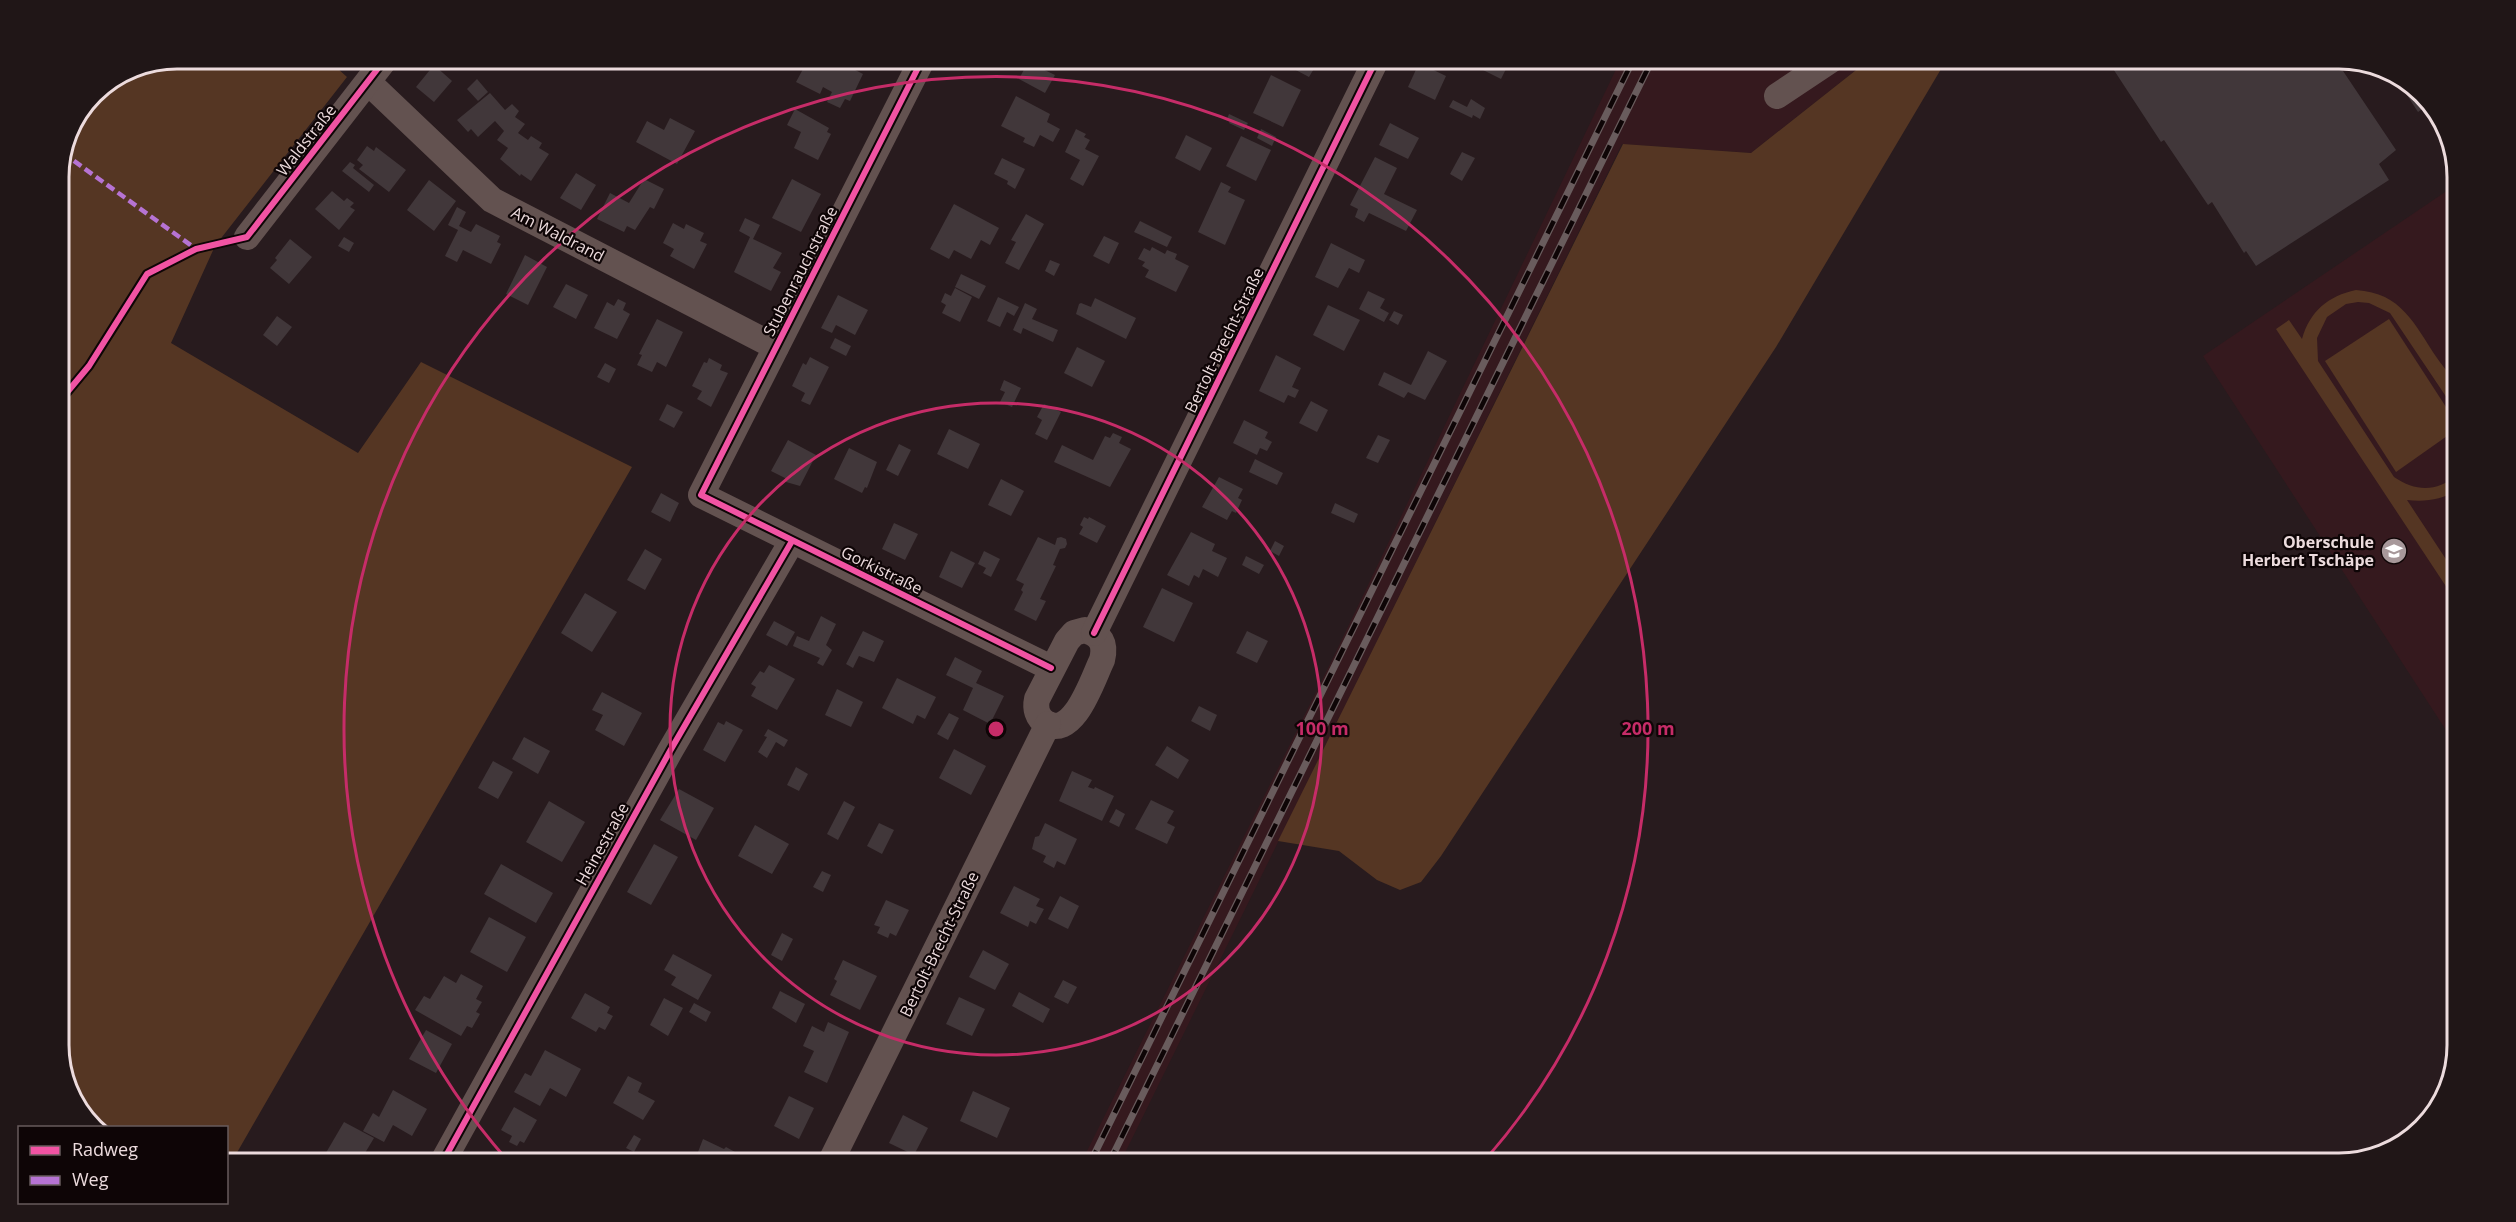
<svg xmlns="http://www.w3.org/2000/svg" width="2516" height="1222" viewBox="0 0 2516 1222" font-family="'Open Sans',sans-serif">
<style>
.built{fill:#35191e}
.green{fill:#553623}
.building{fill:#41373a}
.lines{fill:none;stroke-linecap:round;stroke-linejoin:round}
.minor{stroke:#635250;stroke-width:26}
.rail-casing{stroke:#695c5d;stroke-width:7}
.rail{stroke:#0e0506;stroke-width:4.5;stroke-dasharray:14;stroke-linecap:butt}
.quiet{stroke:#b673d3;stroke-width:4.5;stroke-dasharray:9 4.5;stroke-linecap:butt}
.cycleway-casing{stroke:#0e0506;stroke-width:10}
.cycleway{stroke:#f153a3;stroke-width:6}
.ring{fill:none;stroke:#c62c68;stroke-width:3}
.labels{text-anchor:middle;stroke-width:4.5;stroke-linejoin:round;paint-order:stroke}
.street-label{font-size:16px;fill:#ecdbdd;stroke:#0e0506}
.poi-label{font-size:16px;font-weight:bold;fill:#ecdbdd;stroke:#0e0506;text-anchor:end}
.rim{fill:none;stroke:#ecdbdd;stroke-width:3}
.centre{fill:#c62c68;stroke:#0e0506;stroke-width:3}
.ring-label{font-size:18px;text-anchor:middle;font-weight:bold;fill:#c62c68;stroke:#0e0506;stroke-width:4.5;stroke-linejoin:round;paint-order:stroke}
</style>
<rect width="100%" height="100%" fill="#281b1e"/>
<g class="built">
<polygon points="1621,59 1870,59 1751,153 1622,144 1120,1163 1081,1163 1331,662"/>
<polygon points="2457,184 2457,747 2203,356"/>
</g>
<g class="green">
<polygon points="177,59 327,59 347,77 215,246 171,343 358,453 421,362 632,467 231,1163 227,1163 226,1128 98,1127 79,1111 59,1053 59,170 68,132 94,93 132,67"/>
<polygon points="1870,59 1947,59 1776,347 1441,856 1421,882 1400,890 1377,880 1339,851 1278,841 1623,144 1751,153"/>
<path d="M2356,290C2402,293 2414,324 2437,358C2443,367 2455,379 2457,389C2459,396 2457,406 2457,413L2390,313L2369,303L2358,302L2346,304L2327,317L2317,338L2318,361L2394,477C2416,492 2437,492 2457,475V490C2442,500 2425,502 2407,500L2457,576V603L2276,329L2289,320L2302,339C2310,311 2328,296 2356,290Z"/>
<polygon points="2389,319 2457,424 2457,429 2396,472 2325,361"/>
</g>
<g class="building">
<polygon points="662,58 688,58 682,70"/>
<polygon points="809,58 832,58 863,74 850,101 845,99 840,108 827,102 832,92 823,87 820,94 796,82"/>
<polygon points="1297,58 1328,58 1322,70 1315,67 1309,77 1292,68"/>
<polygon points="1482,58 1489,58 1507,67 1501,79 1477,67"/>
<polygon points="2106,58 2341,59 2337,62 2396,150 2379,164 2389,180 2256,266 2246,251 2244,253 2212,202 2208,205 2164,140 2161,142"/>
<polygon points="1028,62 1055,75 1045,93 1019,79"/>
<polygon points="1419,63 1446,76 1435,100 1408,87"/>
<polygon points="434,65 452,81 434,102 416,87"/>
<polygon points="2392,72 2396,75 2429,104 2418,112"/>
<polygon points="1271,75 1301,90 1283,127 1253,113"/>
<polygon points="477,79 488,92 478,101 467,89"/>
<polygon points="490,93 505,110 512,104 519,111 515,117 525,124 518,133 528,140 531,136 542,143 539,148 549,154 531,181 521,174 520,176 500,159 508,148 497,140 504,131 495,121 478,137 471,129 468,132 457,120"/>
<polygon points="1016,96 1050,114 1047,122 1060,129 1053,142 1040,135 1034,147 1023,142 1025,138 1001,126"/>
<polygon points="1471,99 1485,108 1480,119 1473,115 1472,118 1449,107 1453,100 1467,107"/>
<polygon points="795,109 829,128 827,132 831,134 818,160 794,148 801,132 787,125"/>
<polygon points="1229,114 1248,123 1244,130 1229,123 1230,121 1227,119"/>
<polygon points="670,118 695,131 677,164 636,142 647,121 664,130"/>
<polygon points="1390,123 1419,138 1408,159 1379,145"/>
<polygon points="1076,129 1086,134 1084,137 1090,140 1085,149 1099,156 1083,186 1070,179 1080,160 1065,152"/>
<polygon points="1261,129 1276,137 1272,146 1257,138"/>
<polygon points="1186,135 1212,148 1200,171 1175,158"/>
<polygon points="1241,136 1271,150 1256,181 1226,166"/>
<polygon points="367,146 374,151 376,147 406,170 389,192 359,169 363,165 357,160"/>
<polygon points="1462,152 1475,158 1462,181 1450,174"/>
<polygon points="1375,157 1397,168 1384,194 1417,210 1406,231 1369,213 1364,222 1355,217 1358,209 1350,205"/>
<polygon points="1002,158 1025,169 1015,189 1007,184 1008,181 994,174"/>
<polygon points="350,162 355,165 353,168 374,185 369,192 342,171"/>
<polygon points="576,173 596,185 581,210 560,198"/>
<polygon points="644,179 664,189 654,209 650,207 635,230 627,226 624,232 597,219 610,193 629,203"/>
<polygon points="792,179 821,194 801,232 772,218"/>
<polygon points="429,180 456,201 434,231 407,210"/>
<polygon points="1221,182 1231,187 1228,192 1245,200 1225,245 1198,232"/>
<polygon points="332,191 344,201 347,198 354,203 350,207 355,210 339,230 315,209"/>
<polygon points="954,204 999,228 990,245 981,240 971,259 954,250 949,259 930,249"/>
<polygon points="457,207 466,212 459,226 471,232 476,224 500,236 497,242 501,244 491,264 463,250 457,262 445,256 458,230 448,225"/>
<polygon points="1026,214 1044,224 1019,270 1005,263 1016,242 1011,240"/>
<polygon points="745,218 760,225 753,239 782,253 773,268 781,272 771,291 734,272 750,237 739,231"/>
<polygon points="1140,221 1172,237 1167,247 1134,232"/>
<polygon points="673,223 684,229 686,224 704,233 700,241 707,244 694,269 670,256 674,249 663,243"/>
<polygon points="1104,236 1119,243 1109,264 1093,256"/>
<polygon points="344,237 354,243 349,252 338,246"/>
<polygon points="290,239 312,257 289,284 270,268 277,260 275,258"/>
<polygon points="1331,243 1365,260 1359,273 1349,268 1338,288 1315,277"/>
<polygon points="1152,247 1165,254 1167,250 1177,254 1175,259 1189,266 1176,292 1145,277 1149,270 1142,266 1145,262 1138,259 1144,248 1150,251"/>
<polygon points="525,255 547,267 528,305 506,294"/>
<polygon points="1050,260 1060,264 1054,276 1045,271"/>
<polygon points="961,274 986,286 979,299 955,287"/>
<polygon points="566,284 588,295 576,319 553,307"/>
<polygon points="955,288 972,297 960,322 942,313 946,305 941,302 945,293 951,296"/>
<polygon points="1368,291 1385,299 1380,308 1389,313 1384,322 1359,309"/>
<polygon points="838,295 868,310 855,335 836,325 832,333 821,328"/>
<polygon points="998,297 1019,307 1014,316 1007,312 1000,327 987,321"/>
<polygon points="1095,298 1136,318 1126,339 1076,314 1079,304 1081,303 1091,307"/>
<polygon points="618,299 626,303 623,310 630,314 617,339 594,328 607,302 614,306"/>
<polygon points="1025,303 1037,309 1032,319 1058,330 1053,342 1023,328 1021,334 1013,330"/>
<polygon points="1328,305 1360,320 1344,351 1313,335"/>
<polygon points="1394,311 1403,315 1398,325 1389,320"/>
<polygon points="277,316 292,327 277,346 263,335"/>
<polygon points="657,319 683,332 666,367 657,362 652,372 637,365 642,355 639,354"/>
<polygon points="835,338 851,346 846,356 830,348"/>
<polygon points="1077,347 1105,361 1092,387 1064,373"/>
<polygon points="1428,351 1447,361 1425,400 1408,392 1404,398 1378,385 1384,372 1411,385"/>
<polygon points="1276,355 1301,368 1292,387 1299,390 1295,398 1288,395 1284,403 1259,391"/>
<polygon points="810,357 829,367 810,405 801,401 805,393 792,386 803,363 806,365"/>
<polygon points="709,358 722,365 720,370 728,373 711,407 697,399 702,391 692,386 704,362 707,363"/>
<polygon points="605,363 616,369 609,383 597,377"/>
<polygon points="1004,380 1021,388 1012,407 1000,402 1005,392 1000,390"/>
<polygon points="1311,401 1328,410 1317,432 1299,423"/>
<polygon points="667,404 683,412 674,428 659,420"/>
<polygon points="1044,404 1061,412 1047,440 1035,434 1042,420 1037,417"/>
<polygon points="1244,420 1268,432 1265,438 1272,442 1267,451 1260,448 1257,455 1233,443"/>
<polygon points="949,429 980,444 968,469 937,454"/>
<polygon points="1113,433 1122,437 1119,443 1131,449 1110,487 1054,462 1062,445 1093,460 1105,436 1110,438"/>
<polygon points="1378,435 1390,440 1378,463 1366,458"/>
<polygon points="788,440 816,455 800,486 786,482 785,478 771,471"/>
<polygon points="899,444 911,450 898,476 886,470"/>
<polygon points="849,448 877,462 867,488 865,487 862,493 834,479"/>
<polygon points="1255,459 1283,473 1277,485 1249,472"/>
<polygon points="1219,477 1243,489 1238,498 1242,500 1236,513 1232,511 1227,520 1202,507"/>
<polygon points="1001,479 1024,491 1011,516 988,505"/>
<polygon points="661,493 679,503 670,522 651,512"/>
<polygon points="1335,503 1358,514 1354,523 1331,513"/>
<polygon points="1084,517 1088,519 1089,517 1106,526 1097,543 1079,534 1083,527 1080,525"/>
<polygon points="894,523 918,534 905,560 882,549"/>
<polygon points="1191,532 1215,544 1212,551 1227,558 1218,577 1203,569 1199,578 1194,575 1189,586 1167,575"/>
<polygon points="1038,537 1055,545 1057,538 1061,537 1066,539 1067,544 1065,548 1060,549 1053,565 1056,566 1040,599 1046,601 1036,621 1014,610 1023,592 1021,590 1024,584 1016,580"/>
<polygon points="1275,541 1284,546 1279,556 1270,551"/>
<polygon points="645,549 662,559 645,590 627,580"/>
<polygon points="951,551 975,563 962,588 939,577"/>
<polygon points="984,551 1000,559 991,577 983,573 986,568 978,564"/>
<polygon points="1246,556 1264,565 1259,574 1242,565"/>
<polygon points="1162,588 1193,603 1174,642 1143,627"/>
<polygon points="585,593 617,612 592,652 561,633"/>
<polygon points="821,616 836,624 826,645 832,650 823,666 817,663 820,658 793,646 797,636 809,641"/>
<polygon points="774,621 795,632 787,646 766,635"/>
<polygon points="863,631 884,641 874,662 859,656 853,668 846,664"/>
<polygon points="1247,631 1268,641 1257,663 1236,653"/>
<polygon points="955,657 982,671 976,683 1004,696 990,724 963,710 973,688 946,675"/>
<polygon points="769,665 795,679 777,710 751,696 756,687 751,684 760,671 764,673"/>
<polygon points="897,678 936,697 925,719 917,715 913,724 882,708"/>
<polygon points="837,689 863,702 851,727 825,715"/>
<polygon points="602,692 642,713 624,746 595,730 603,715 592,710"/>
<polygon points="1199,706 1217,715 1210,731 1191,721"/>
<polygon points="949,713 959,718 948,740 937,734"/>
<polygon points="726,721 743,730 725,762 703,750 718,722 724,725"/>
<polygon points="768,729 788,740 784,747 776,742 767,758 758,752 767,737 764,736"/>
<polygon points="524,737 550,751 538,774 512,759"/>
<polygon points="1167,746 1189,760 1178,779 1155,765"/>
<polygon points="954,749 986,766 971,795 939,778"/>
<polygon points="493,761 513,772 498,799 478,788"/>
<polygon points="796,767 808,774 799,791 787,785"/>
<polygon points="1072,771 1092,780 1088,787 1094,789 1095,787 1114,796 1102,821 1059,801"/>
<polygon points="679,789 714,808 696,840 660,820"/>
<polygon points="1151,800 1174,811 1167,823 1175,827 1167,844 1135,829"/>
<polygon points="549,801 585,822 562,862 526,842"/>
<polygon points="844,801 855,807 838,840 827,834"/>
<polygon points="1116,809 1125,814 1119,827 1109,822"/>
<polygon points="879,823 894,830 882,854 867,846"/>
<polygon points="1045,823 1077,839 1065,865 1057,861 1054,868 1043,862 1046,856 1032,849 1035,837 1039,836"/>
<polygon points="755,825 789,844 772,874 738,856"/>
<polygon points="654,844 678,857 651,905 627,892"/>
<polygon points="501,864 553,893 536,923 484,894"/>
<polygon points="822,871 831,875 823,892 813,887"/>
<polygon points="1014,886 1040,899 1036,906 1044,909 1036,924 1030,921 1028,927 1000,913"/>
<polygon points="1060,896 1079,906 1068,929 1048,919"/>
<polygon points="886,900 909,910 896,936 890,933 888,938 877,933 880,927 874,925"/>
<polygon points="489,917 526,937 507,972 470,952"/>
<polygon points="782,933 793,939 782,961 771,955"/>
<polygon points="983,950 1009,964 995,990 969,977"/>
<polygon points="673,954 712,975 698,1000 671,985 676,977 664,970"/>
<polygon points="843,960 877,976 860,1010 830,995 837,981 834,979"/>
<polygon points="461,974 483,986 476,999 482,1002 476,1012 480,1014 472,1028 467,1026 461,1036 415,1010 424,996 430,999 444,976 456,983"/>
<polygon points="1063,980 1077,987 1068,1004 1054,997"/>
<polygon points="780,991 805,1004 796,1023 772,1008"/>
<polygon points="1019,992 1050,1009 1043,1023 1012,1006"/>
<polygon points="585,993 610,1007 607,1013 613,1016 605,1030 599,1027 596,1032 571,1018"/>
<polygon points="959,997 985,1009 972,1036 946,1024"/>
<polygon points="664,998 683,1008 668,1036 650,1025"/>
<polygon points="694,1003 711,1012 706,1022 689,1012"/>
<polygon points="828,1022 849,1032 827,1083 804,1072 814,1051 803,1046 812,1026 824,1032"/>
<polygon points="426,1030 452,1044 436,1073 409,1059"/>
<polygon points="545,1050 581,1069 566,1097 550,1088 540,1106 514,1092 525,1073 531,1076"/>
<polygon points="628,1076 642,1083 638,1092 655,1101 643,1120 613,1103"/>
<polygon points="393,1090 427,1109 412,1136 393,1125 384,1142 363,1131 373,1113 379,1117"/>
<polygon points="973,1091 1010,1108 997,1138 960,1121"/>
<polygon points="789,1096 814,1108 799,1139 774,1126"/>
<polygon points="514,1107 537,1120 524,1143 520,1141 517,1146 509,1142 512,1136 501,1130"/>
<polygon points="903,1115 928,1128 914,1155 889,1143"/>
<polygon points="344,1122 374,1138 359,1163 320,1163"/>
<polygon points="634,1135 641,1139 634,1152 626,1148"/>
<polygon points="703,1139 724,1149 726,1147 735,1152 728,1163 721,1163 698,1152"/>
</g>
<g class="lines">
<g class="minor">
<polyline points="923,58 701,495 1051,668"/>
<polyline points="368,82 492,200 776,347"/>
<polyline points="1777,96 1834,58"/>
<polyline points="247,237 386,58"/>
<path d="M1085,630C1101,635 1106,644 1102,660C1093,678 1074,740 1046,723C1037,718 1035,708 1037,699L1067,641L1074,633Z"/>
<polyline points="1094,633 1377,58"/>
<polyline points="442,1163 670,751 792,541"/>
<polyline points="830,1163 1048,724"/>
</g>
<g class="rail-casing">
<g id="rail">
<polyline points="1090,1163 1634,58"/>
<polyline points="1109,1163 1653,58"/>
</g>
</g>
<use href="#rail" class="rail"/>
<polyline class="quiet" points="63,153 196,249"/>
<g class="cycleway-casing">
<g id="cycleway">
<polyline points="923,58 701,495 1051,668"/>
<polyline points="59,402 89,366 147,274 196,249 247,237 386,58"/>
<polyline points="1094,633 1377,58"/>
<polyline points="442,1163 670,751 792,541"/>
</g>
</g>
<use href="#cycleway" class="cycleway"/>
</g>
<g class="ring">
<circle cx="996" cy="729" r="326"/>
<path d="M508 1161A652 652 0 1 1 1484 1161"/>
</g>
<defs>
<g id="school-disc" transform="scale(1.35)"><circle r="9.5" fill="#a7989a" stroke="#0e0506"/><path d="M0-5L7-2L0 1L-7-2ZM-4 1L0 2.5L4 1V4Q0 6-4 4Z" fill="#fff"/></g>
</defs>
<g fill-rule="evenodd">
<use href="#school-disc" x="2394" y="551"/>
</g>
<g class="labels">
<g class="street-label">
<text transform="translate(306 140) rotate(-52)" y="6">Waldstraße</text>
<text transform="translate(558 234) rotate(27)" y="6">Am Waldrand</text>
<text transform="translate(800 271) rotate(-63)" y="6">Stubenrauchstraße</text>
<text transform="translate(1224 340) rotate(-64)" y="6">Bertolt-Brecht-Straße</text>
<text transform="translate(882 570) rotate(26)" y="6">Gorkistraße</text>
<text transform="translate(602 844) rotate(-61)" y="6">Heinestraße</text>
<text transform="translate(939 944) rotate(-64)" y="6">Bertolt-Brecht-Straße</text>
</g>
<g class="poi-label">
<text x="2374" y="548">Oberschule<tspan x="2374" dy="18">Herbert Tschäpe</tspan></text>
</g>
</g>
<path d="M0 0H2516V1222H0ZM177 69H2339A108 108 0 0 1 2447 177V1045A108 108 0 0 1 2339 1153H177A108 108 0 0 1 69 1045V177A108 108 0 0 1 177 69Z" fill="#201617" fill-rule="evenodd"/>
<path class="rim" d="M177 69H2339A108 108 0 0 1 2447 177V1045A108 108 0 0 1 2339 1153H177A108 108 0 0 1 69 1045V177A108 108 0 0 1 177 69Z"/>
<circle cx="996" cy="729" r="9" class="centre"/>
<g class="ring-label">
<text x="1322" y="735">100 m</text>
<text x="1648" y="735">200 m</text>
</g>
<rect x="18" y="1126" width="210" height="78" fill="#0e0506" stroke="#675b5c" stroke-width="1.5"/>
<rect x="30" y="1146" width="30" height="9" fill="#f153a3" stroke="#675b5c" stroke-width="1.5"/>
<text x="72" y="1156" font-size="18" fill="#ecdbdd">Radweg</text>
<rect x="30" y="1176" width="30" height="9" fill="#b673d3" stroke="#675b5c" stroke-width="1.5"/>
<text x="72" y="1186" font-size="18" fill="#ecdbdd">Weg</text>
</svg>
